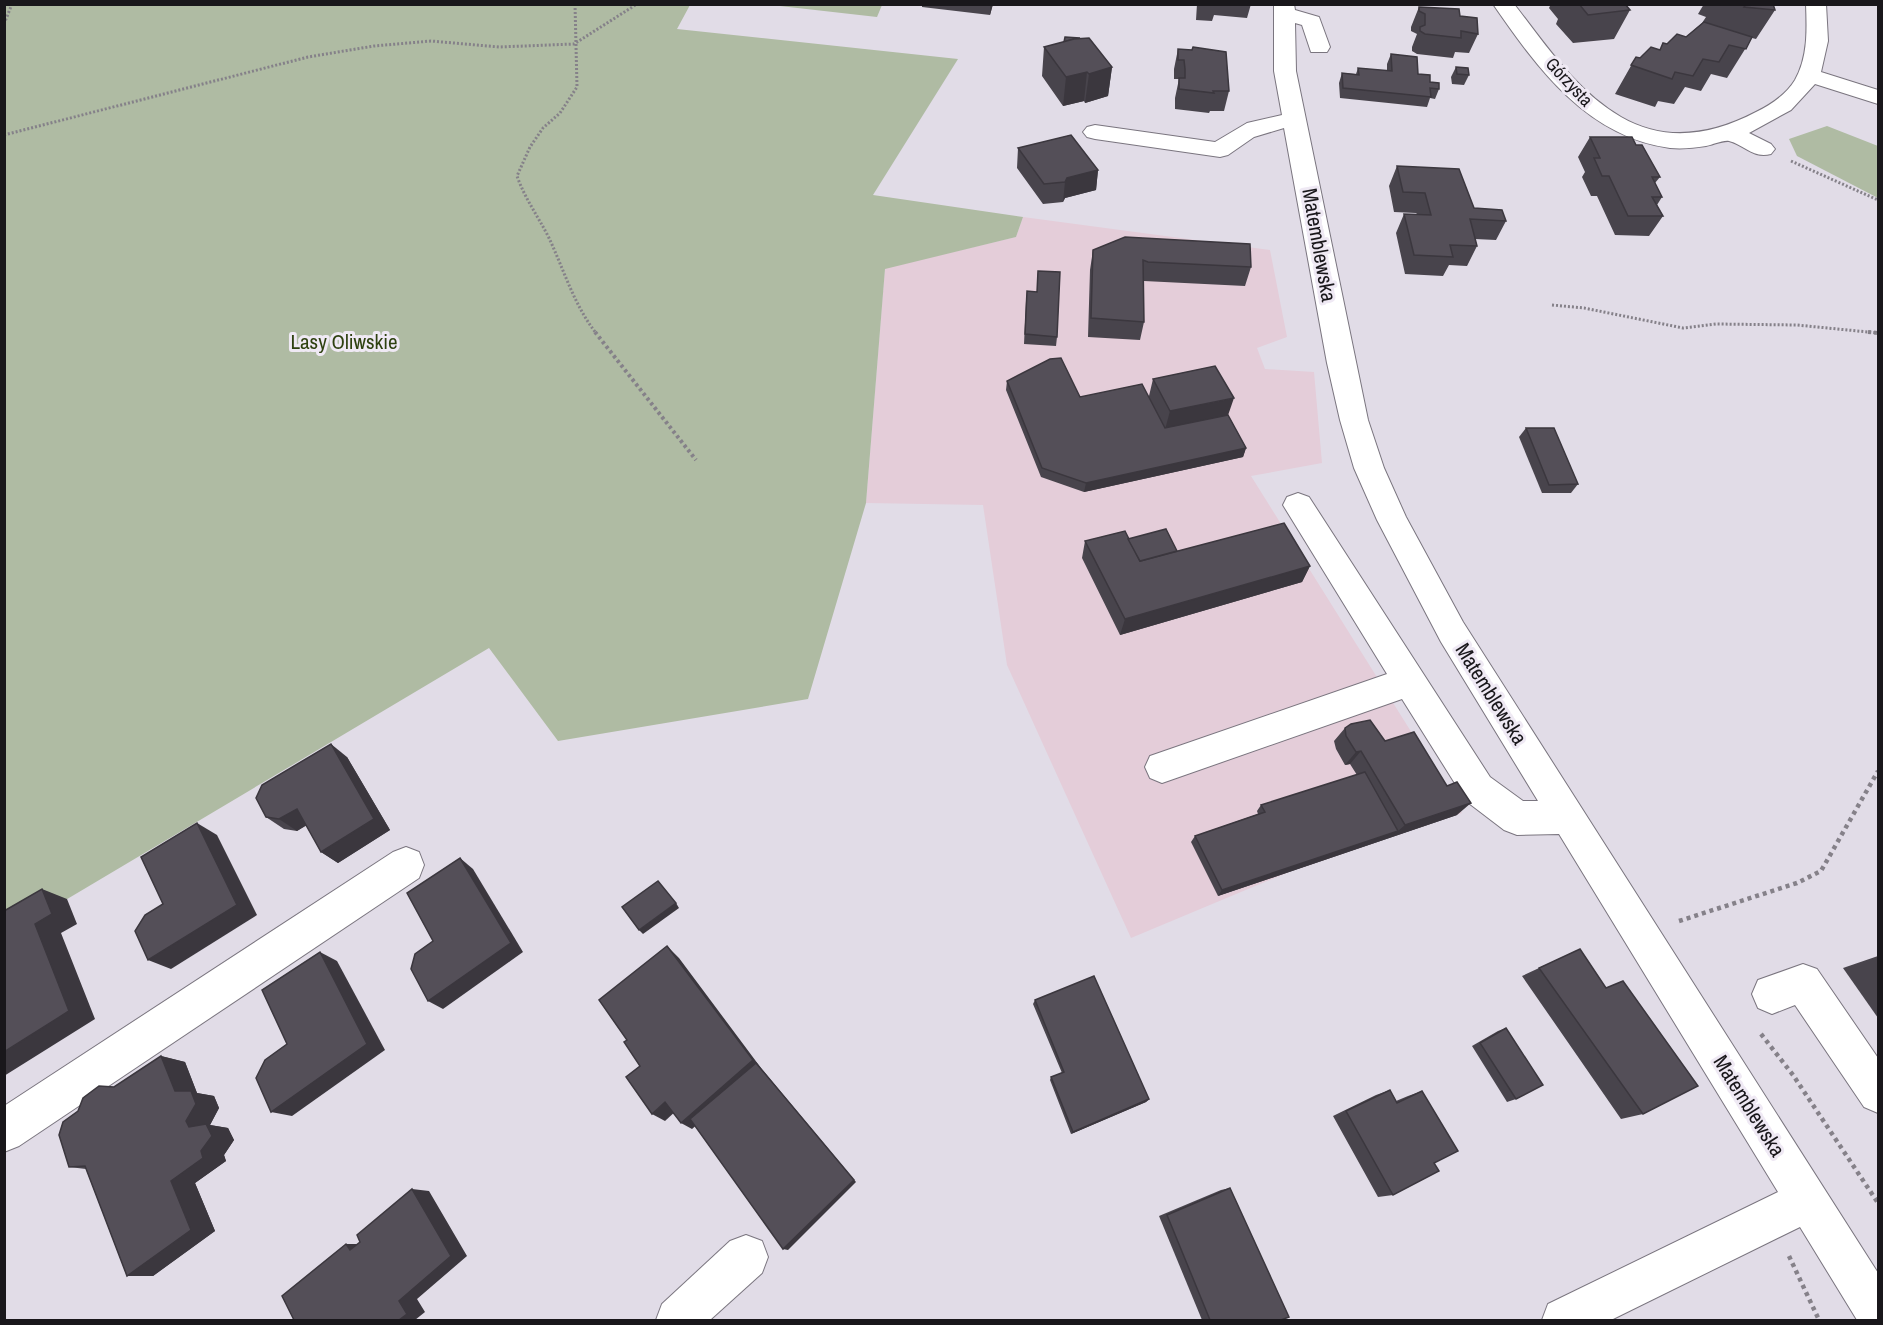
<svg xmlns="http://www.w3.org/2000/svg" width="1883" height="1325" viewBox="0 0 1883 1325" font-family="'Archivo Narrow',sans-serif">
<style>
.commercial{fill:#e4cdd9}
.green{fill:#afbba3}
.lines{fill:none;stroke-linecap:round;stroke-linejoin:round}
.minor-casing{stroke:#7a757f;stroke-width:2}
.path-far2{stroke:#858189;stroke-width:3;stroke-dasharray:2 2;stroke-linecap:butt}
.path-far1{stroke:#858189;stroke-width:4;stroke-dasharray:3 3;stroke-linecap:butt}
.path{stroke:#858189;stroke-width:4.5;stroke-dasharray:4 4;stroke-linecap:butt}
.minor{fill:#fff;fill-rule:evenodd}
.wall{fill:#48444c}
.shaded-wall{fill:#3b373e}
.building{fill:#544f58;stroke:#3b373e;stroke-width:1.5}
.labels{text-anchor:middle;stroke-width:6;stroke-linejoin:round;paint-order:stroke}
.far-street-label{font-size:18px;fill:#19171b;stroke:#efe9f4}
.street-label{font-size:21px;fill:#19171b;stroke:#efe9f4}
.park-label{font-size:21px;fill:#2e4110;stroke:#efe9f4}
</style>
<rect width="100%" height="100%" fill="#e1dce7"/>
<polygon class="commercial" points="1023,217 1270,250 1287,337 1257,348 1265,369 1314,372 1322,463 1251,476 1462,813 1289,872 1131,938 1007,665 983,505 866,503 885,268 1016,237"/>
<g class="green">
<polygon points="4,5 690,5 677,29 958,59 873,195 1023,217 1016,237 885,269 866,503 808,699 558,741 489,648 5,936"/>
<polygon points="771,5 882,4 882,5 877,17"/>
<polygon points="1827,126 1878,146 1878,198 1797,156 1789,139"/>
</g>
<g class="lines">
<g class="minor-casing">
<g id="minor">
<polygon points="1274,4 1294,4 1295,10 1319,17 1330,47 1327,52 1311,52 1302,25 1295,23 1296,71 1368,420 1384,468 1406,517 1463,622 1878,1273 1878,1320 1857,1320 1800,1227 1611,1320 1542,1320 1548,1304 1778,1192 1559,834 1517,835 1504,830 1466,801 1402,699 1162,783 1150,778 1145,767 1150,756 1387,674 1283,505 1287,497 1298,493 1309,497 1490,777 1523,801 1538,801 1441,642 1377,520 1354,468 1340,420 1327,363 1284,128 1254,137 1228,155 1220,157 1095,139 1087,137 1083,132 1087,127 1095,125 1215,142 1247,123 1282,115 1274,71"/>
<path d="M1493,4H1514C1546,45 1575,90 1621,117C1666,143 1712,135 1756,112C1770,105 1786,95 1795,80C1808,57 1807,30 1806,4H1826L1828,41L1821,72L1878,90V104L1815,84L1791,110L1749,133L1771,144L1775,149L1771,154C1753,159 1745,145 1729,141C1722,140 1713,145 1706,146C1694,148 1682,149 1670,148C1587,137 1537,68 1493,4Z"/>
<polygon points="406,847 419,852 424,865 419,878 19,1146 4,1152 4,1106 393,852"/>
<polygon points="1803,964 1817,969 1878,1058 1878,1113 1864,1107 1795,1005 1772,1014 1758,1008 1752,994 1758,980"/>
<polygon points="746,1235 762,1241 768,1257 762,1273 710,1320 656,1320 662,1304 730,1241"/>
</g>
</g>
<g class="path-far2">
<path d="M575,4L577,87L560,113L543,128L530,147L517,176C525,199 538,216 549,238C564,270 574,305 596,333"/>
<polyline points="4,24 12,4"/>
<polyline points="4,135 308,57 374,46 431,41 499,47 574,44 637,4"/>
<polyline points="1791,161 1878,200"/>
<polyline points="1552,305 1584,308 1683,328 1716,324 1797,325 1878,333"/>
</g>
<g class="path-far1">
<polyline points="595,332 696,460"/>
<polyline points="1868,332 1878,333"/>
</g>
<g class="path">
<polyline points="1679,921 1797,883 1821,871 1878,771"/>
<polyline points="1761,1034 1793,1075 1878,1203"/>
<polyline points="1789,1256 1819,1320"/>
</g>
<use href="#minor" class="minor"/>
</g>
<g class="wall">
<polygon points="922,4 993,4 990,15 922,7"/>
<polygon points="1197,4 1251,4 1247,18 1214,15 1212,21 1196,20"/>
<polygon points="1551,4 1625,4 1630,10 1614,39 1573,43 1556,24 1558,19 1549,8"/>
<polygon points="1704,4 1773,4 1775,10 1756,39 1752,38 1727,78 1711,74 1701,91 1685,87 1674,104 1658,101 1655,107 1615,94 1636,57 1640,58 1660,50 1667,44 1686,37 1702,23 1706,17 1698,14"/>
<polygon points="1419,7 1460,16 1478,34 1469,53 1455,52 1453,58 1417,54 1412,51 1412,47 1417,34 1411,31 1411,27"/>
<polygon points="1044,47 1112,67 1108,96 1085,103 1084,101 1063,106 1042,76"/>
<polygon points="1178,49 1229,91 1224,111 1210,111 1209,113 1175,109 1175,98 1179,79 1174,79 1174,69"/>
<polygon points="1391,54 1439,89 1435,99 1430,98 1427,107 1340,98 1339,83 1342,73 1356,74 1358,68 1387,71 1387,64"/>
<polygon points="1456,67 1469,75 1464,85 1452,84 1451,77"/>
<polygon points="1590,137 1636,145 1660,177 1655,183 1662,197 1657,205 1663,216 1649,236 1615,235 1597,196 1591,196 1582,177 1585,172 1578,157"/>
<polygon points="1018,148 1098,170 1096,190 1065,198 1063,202 1043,204 1017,168"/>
<polygon points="1397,166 1474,208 1506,221 1496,240 1475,239 1477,246 1467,266 1449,265 1443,276 1405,274 1396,233 1404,214 1417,214 1416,213 1394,212 1389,186"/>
<polygon points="1093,250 1251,267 1245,286 1144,281 1144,322 1140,340 1088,337 1090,270"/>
<polygon points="1038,271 1057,337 1056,346 1024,344 1026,301 1037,292"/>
<polygon points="1153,379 1228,415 1246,448 1243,457 1084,492 1041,477 1006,390 1007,381 1080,397 1149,396"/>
<polygon points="1526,428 1578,484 1571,493 1542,493 1519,437"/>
<polygon points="1129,539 1177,551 1310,566 1302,582 1120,635 1082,558 1085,541"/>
<polygon points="1345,728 1385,741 1457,815 1218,896 1191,842 1195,836 1258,814 1257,811 1261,805 1357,775 1350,764 1345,765 1336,749 1334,741"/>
<polygon points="347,757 390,830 338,863 321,852 306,825 297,831 284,829 266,817"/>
<polygon points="1580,949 1606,988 1623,981 1643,1114 1621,1119 1522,976"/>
<polygon points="1878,956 1878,1018 1843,968"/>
<polygon points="1035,1000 1149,1099 1146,1102 1071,1134 1050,1080 1051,1077 1062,1073 1033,1004"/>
<polygon points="1506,1028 1516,1099 1507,1102 1472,1046 1498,1031"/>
<polygon points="161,1056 185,1062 197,1093 214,1096 219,1108 210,1125 228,1128 234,1140 224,1155 226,1161 195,1183 215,1231 153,1276 127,1276 86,1169 69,1167"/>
<polygon points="1390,1090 1396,1101 1408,1096 1422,1091 1434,1163 1393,1195 1378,1197 1333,1116 1376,1095"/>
<polygon points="1230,1188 1281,1320 1202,1320 1159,1216 1221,1190"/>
</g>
<g class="shaded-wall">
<polygon points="990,4 993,4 990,15"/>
<polygon points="1112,67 1108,96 1085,103 1089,74"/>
<polygon points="1087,72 1084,101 1063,106 1066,77"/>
<polygon points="1098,170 1096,190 1065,198 1063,202 1065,182 1067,178"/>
<polygon points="1234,398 1225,424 1163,437 1170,411"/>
<polygon points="1246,448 1243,457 1084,492 1086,483"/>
<polygon points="1310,566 1302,582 1120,635 1125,619"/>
<polygon points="331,744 347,757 390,830 338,863 321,852"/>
<polygon points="1361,751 1350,764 1345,765 1356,752"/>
<polygon points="1471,803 1457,815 1218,896 1222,890 1398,831 1405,825"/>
<polygon points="297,809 314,821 297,831 279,819"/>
<polygon points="197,823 217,835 257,915 171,969 148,960"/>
<polygon points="460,858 473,869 523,952 443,1009 428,1001"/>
<polygon points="42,889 67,899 77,924 61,933 95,1019 4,1076 4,1052"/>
<polygon points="676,903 679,908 643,934 639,930"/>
<polygon points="667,946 679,958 761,1068 856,1182 788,1250 783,1249 761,1069 692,1129 681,1123"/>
<polygon points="320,952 337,961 385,1050 292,1116 271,1112"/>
<polygon points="161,1056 185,1062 197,1093 214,1096 219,1108 210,1125 228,1128 234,1140 224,1155 226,1161 195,1183 215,1231 153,1276 127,1276 171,1181 189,1127"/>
<polygon points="1149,1099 1146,1102 1071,1134 1073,1132"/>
<polygon points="665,1102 678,1109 665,1121 652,1114"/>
<polygon points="412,1189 429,1191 467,1256 417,1299 425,1312 415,1320 399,1320 399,1301"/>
<polygon points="346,1244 365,1244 350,1250"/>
</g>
<g class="building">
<polygon points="1579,4 1625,4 1630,10 1588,15"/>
<polygon points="1746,4 1773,4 1775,10 1744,7"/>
<polygon points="1419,7 1459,9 1460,16 1477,18 1478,34 1461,31 1461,38 1425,34 1420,31 1420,27 1425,25 1425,14 1419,11"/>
<polygon points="1704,22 1752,37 1746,49 1729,45 1719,62 1703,59 1693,76 1675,72 1672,79 1631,65 1636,57 1640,58 1651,47 1660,50 1663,43 1667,44 1677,34 1686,37"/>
<polygon points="1065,37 1080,38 1074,39 1064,42"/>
<polygon points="1089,38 1112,67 1089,74 1087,72 1066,77 1044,47 1074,39"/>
<polygon points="1193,47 1226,52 1229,91 1213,91 1214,93 1179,89 1179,78 1185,78 1185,69 1184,60 1178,60 1178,49 1192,50"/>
<polygon points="1391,54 1417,57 1418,74 1430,75 1430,82 1439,83 1439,89 1430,88 1431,97 1343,88 1342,73 1359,75 1358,68 1392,71"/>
<polygon points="1456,67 1468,68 1469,75 1457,74"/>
<polygon points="1071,135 1098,170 1067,178 1065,182 1044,184 1018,148"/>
<polygon points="1590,137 1632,137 1636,145 1642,145 1660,177 1652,177 1662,197 1652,197 1663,216 1628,216 1609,176 1602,176 1594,158 1600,158"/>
<polygon points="1397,166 1459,169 1474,208 1502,210 1506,221 1470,219 1477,246 1450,245 1453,257 1414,255 1404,214 1431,215 1425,193 1403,192"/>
<polygon points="1125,237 1250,244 1251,267 1148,262 1143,260 1144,322 1091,318 1093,250"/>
<polygon points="1038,271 1060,272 1057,337 1025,334 1027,291 1037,292"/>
<polygon points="1061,358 1080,397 1142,384 1165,428 1228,415 1246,448 1086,483 1042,468 1007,381 1050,359"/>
<polygon points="1215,366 1234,398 1170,411 1153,379"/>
<polygon points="1526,428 1554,428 1578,484 1549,485"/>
<polygon points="1284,523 1310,566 1125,619 1085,541 1125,531 1140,561"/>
<polygon points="1166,529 1177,551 1140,561 1128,539"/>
<polygon points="1370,720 1385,741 1414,732 1447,786 1457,782 1471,803 1405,825 1361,751 1356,752 1346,736 1345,728 1351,724"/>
<polygon points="331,744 374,819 321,852 297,809 279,819 266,817 256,798 262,785"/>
<polygon points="1365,772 1398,831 1222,890 1195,836 1265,812 1261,805"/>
<polygon points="197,823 237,905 148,960 135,931 145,915 163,904 141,857"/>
<polygon points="460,858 511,943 428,1001 411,969 415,954 433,941 407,893"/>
<polygon points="658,881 676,903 639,930 622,907"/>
<polygon points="42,889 52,914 35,924 69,1011 4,1052 4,911"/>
<polygon points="667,946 753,1060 681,1123 665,1102 652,1114 626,1077 640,1066 624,1042 627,1040 599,1000"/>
<polygon points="1580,949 1606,988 1623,981 1698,1086 1643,1114 1539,968"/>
<polygon points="320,952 367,1044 271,1112 256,1078 265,1060 287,1044 262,990"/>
<polygon points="1094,976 1149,1099 1073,1132 1051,1077 1064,1072 1035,1000"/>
<polygon points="1506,1028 1543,1085 1516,1099 1480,1043"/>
<polygon points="161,1056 175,1091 191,1091 196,1104 186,1121 189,1127 206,1124 212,1136 201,1151 203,1158 171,1181 191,1230 127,1276 85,1166 69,1167 59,1135 63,1122 78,1111 83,1098 99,1086 114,1087"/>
<polygon points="756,1063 854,1180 783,1249 690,1119"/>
<polygon points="1390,1090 1397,1103 1422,1091 1458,1151 1434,1163 1439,1171 1393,1195 1346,1111"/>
<polygon points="1230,1188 1289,1317 1281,1320 1210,1320 1167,1215"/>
<polygon points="412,1189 451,1256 399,1301 407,1314 399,1320 294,1320 282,1296 346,1244 350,1250 360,1242 357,1235"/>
</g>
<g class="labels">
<g class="far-street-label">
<text transform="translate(1569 82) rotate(47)" y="6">Górzysta</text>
</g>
<g class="street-label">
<text transform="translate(1319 245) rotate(80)" y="7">Matemblewska</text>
<text transform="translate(1491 694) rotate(58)" y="7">Matemblewska</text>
<text transform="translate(1749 1106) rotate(58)" y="7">Matemblewska</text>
</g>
<g class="park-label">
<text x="344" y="349">Lasy Oliwskie</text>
</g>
</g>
<rect width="1883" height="1325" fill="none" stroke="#19171b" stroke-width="12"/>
</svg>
